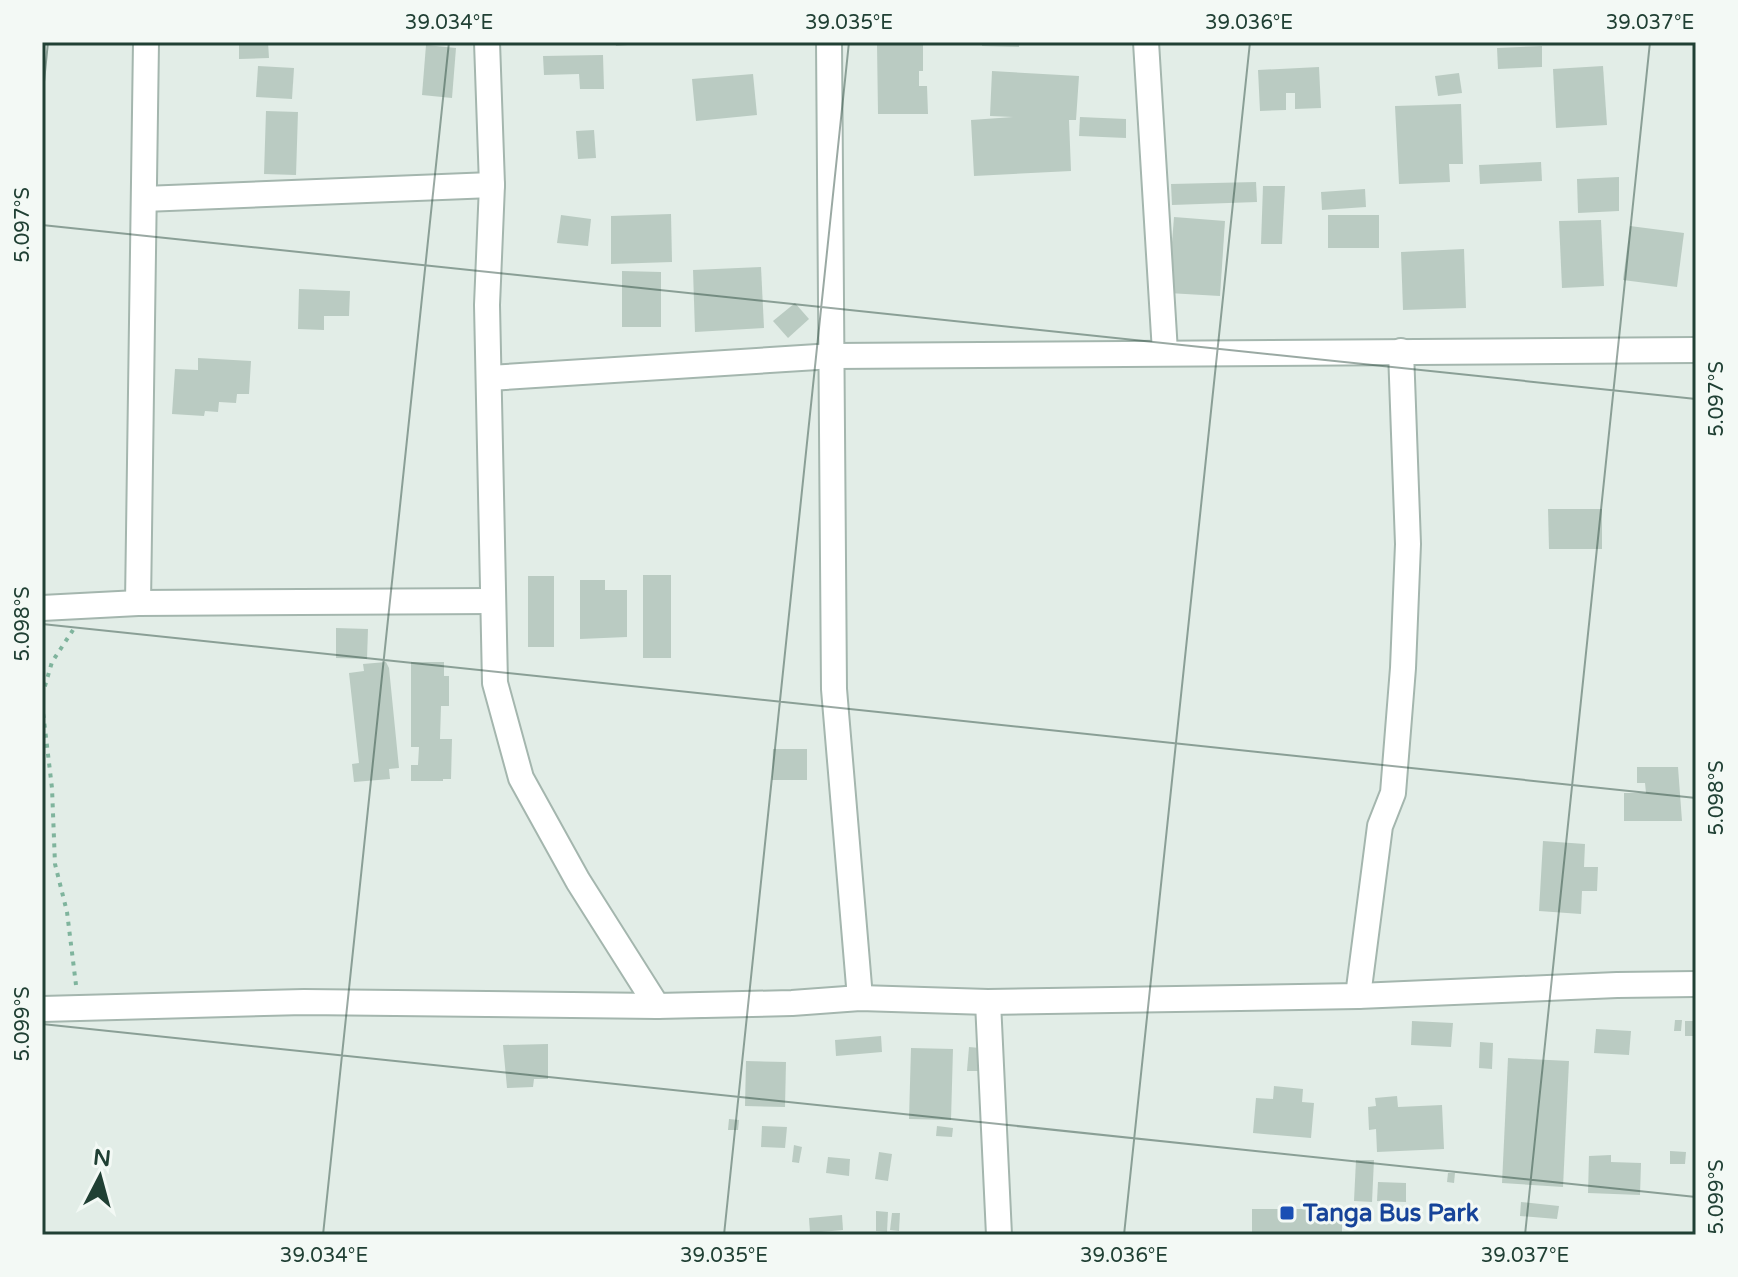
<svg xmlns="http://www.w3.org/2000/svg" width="1738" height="1277" viewBox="0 0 1738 1277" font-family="'Varela Round',sans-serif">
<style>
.building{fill:#bacbc2}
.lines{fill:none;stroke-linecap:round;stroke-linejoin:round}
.minor-casing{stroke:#a4b6ae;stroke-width:28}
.path{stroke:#7fb49d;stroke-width:4;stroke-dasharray:4 6;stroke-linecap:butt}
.minor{stroke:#fff;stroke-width:24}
.ticks{fill:none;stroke:#204034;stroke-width:2;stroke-opacity:0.45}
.transit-dot{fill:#1a4fb4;stroke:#f3f9f5;stroke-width:3}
.labels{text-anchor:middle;stroke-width:6;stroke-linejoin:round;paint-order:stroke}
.transit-label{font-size:24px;font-weight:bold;fill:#164399;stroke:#f3f9f5;text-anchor:start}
.neatline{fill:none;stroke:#204034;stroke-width:3}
.ticks-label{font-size:20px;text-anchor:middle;fill:#204034}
</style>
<rect width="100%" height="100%" fill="#e2ede7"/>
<g class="building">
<polygon points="268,42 269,58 239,59 239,44"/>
<polygon points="615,42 640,42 640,44 616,46"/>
<polygon points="982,42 1019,42 1019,47 982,46"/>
<polygon points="923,43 923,71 919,71 919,86 927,86 928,114 878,114 877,44"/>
<polygon points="426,45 456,48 452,98 422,95"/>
<polygon points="1542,46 1542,67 1498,69 1497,48"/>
<polygon points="603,55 604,89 580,89 579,74 544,75 543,56"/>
<polygon points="258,66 294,68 292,99 256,97"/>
<polygon points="1603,66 1607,125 1556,128 1553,69"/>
<polygon points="1319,67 1321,108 1295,109 1295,93 1286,93 1286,110 1260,111 1258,70"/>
<polygon points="992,71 1079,76 1076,120 1069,120 1071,171 974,176 971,120 1013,117 990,116"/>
<polygon points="1459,73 1462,93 1438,96 1435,76"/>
<polygon points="753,74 757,115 696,121 692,79"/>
<polygon points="1461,104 1463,164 1449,164 1450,182 1399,184 1395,106"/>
<polygon points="266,111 298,112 296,175 264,174"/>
<polygon points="1080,117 1126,119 1126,138 1079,136"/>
<polygon points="594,130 596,158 578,159 576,131"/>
<polygon points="1541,162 1542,181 1480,184 1479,165"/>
<polygon points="1619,177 1619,211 1578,213 1577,179"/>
<polygon points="1256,182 1257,202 1172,205 1171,184"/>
<polygon points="1263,186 1285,186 1282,244 1261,244"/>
<polygon points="1365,189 1366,207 1322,210 1321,192"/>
<polygon points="671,214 672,262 611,264 611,216"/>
<polygon points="561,215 591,219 588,246 557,243"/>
<rect x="1328" y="215" width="51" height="33"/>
<polygon points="1174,217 1225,221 1220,296 1168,293"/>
<polygon points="1601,220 1604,286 1562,288 1559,221"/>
<polygon points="1630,226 1684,233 1677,287 1623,280"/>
<polygon points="1464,249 1466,308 1403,310 1401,252"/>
<polygon points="761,267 764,328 695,332 693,270"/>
<polygon points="622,271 661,272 661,327 622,327"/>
<polygon points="299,289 350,291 349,316 324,316 324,330 298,329"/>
<polygon points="795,303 809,319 788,338 773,321"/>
<polygon points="198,358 251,361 249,394 237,394 236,403 219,402 218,412 205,411 204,416 172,414 175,369 198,370"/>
<polygon points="1548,509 1602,509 1602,549 1549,549"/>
<rect x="643" y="575" width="28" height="83"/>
<rect x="528" y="576" width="26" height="71"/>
<polygon points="580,580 605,580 605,590 627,590 627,637 580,639"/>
<polygon points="336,628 368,629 367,659 336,658"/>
<polygon points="386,662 389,668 399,768 389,769 390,779 354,782 352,764 359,763 349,673 364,671 363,664"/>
<polygon points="411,662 444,662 444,676 449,676 449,706 441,706 440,739 452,739 451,779 443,779 443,781 411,781 411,765 418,765 419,747 411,747"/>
<polygon points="773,749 807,749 807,780 772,780"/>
<polygon points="1637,767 1678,767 1682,821 1624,821 1624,793 1646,793 1645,783 1637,783"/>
<polygon points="1543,841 1585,844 1584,867 1598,867 1597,891 1582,891 1581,914 1539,911"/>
<polygon points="1675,1020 1682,1020 1681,1031 1674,1031"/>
<polygon points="1412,1021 1453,1023 1451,1047 1411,1045"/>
<rect x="1685" y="1021" width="11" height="15"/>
<polygon points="1596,1029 1631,1031 1629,1055 1594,1053"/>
<polygon points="881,1036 882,1052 836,1056 835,1040"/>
<polygon points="1480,1042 1493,1043 1492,1069 1479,1068"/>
<polygon points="548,1044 548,1079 534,1079 533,1087 507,1088 503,1045"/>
<polygon points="969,1047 980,1048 979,1071 967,1071"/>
<polygon points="911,1048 953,1049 951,1120 909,1119"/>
<polygon points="1508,1058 1569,1061 1563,1187 1502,1183"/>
<polygon points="746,1061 786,1062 785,1107 745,1106"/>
<polygon points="1274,1086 1303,1089 1302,1102 1314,1103 1311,1138 1253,1133 1256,1098 1273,1099"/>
<polygon points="1397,1096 1398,1107 1442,1105 1444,1149 1377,1152 1376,1129 1369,1130 1368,1107 1376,1106 1375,1098"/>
<polygon points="729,1119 739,1120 738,1130 728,1130"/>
<polygon points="762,1126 787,1127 785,1148 761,1147"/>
<polygon points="937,1126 953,1128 952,1137 936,1136"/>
<polygon points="794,1145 802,1147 799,1163 792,1162"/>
<polygon points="1670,1151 1686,1152 1685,1164 1670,1164"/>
<polygon points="879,1152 892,1154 888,1181 875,1179"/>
<polygon points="1611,1155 1611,1162 1641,1163 1640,1195 1588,1193 1589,1156"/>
<polygon points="828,1157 850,1159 849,1176 826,1173"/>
<polygon points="1356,1160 1374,1160 1372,1202 1354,1201"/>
<polygon points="1448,1173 1455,1173 1454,1183 1447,1182"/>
<polygon points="1378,1182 1406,1183 1406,1202 1377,1201"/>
<polygon points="1521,1202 1559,1206 1557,1219 1520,1216"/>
<rect x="1252" y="1209" width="90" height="26"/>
<polygon points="876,1211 888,1212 887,1232 876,1231"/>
<polygon points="892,1213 900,1213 899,1231 890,1230"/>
<polygon points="842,1215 843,1230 810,1233 809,1218"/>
</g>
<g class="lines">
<g class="minor-casing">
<g id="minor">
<polyline points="487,42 492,185 487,305 495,683 521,778 578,881 657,1006"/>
<polyline points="829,42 834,689 860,998"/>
<polyline points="1146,42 1165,352"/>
<polyline points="144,199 492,185"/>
<polyline points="489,378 833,356 1696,350"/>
<polyline points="138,603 146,42"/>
<polyline points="42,608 138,603 493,601"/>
<polyline points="1358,996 1380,826 1393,793 1403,668 1408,544 1401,351"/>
<polyline points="988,1002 999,1235"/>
<polyline points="42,1009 304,1002 657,1006 792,1003 860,998 988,1002 1358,996 1617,985 1696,984"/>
</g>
</g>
<g class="path">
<polyline points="42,696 52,662 73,630"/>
<polyline points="42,704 52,788 55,864 67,912 76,985"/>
</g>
<use href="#minor" class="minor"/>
</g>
<path class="ticks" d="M42,102L48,42M42,225L1696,399M42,624L1696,798M42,1024L1696,1197M323,1235L449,42M724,1235L849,42M1124,1235L1250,42M1525,1235L1650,42"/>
<rect class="transit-dot" x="1279" y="1205" width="16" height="16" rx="4"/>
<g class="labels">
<g class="transit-label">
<text x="1303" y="1221">Tanga Bus Park</text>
</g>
</g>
<rect width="1738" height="1277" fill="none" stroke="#f3f9f5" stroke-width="88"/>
<g transform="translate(100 1177) rotate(6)" stroke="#f3f9f5" stroke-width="6" paint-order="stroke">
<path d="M0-6L14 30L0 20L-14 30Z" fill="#204034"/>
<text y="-12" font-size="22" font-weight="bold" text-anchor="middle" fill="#204034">N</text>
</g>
<rect x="44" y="44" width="1650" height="1189" class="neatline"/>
<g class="ticks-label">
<text x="449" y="29">39.034°E</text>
<text x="849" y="29">39.035°E</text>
<text x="1249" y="29">39.036°E</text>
<text x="1650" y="29">39.037°E</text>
<text transform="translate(22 225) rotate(-90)" y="7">5.097°S</text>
<text transform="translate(1716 399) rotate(-90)" y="7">5.097°S</text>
<text transform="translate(22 624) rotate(-90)" y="7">5.098°S</text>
<text transform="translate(1716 798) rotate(-90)" y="7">5.098°S</text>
<text transform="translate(22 1024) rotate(-90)" y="7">5.099°S</text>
<text transform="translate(1716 1197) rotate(-90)" y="7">5.099°S</text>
<text x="324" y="1262">39.034°E</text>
<text x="724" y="1262">39.035°E</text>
<text x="1124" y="1262">39.036°E</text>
<text x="1525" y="1262">39.037°E</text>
</g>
</svg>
